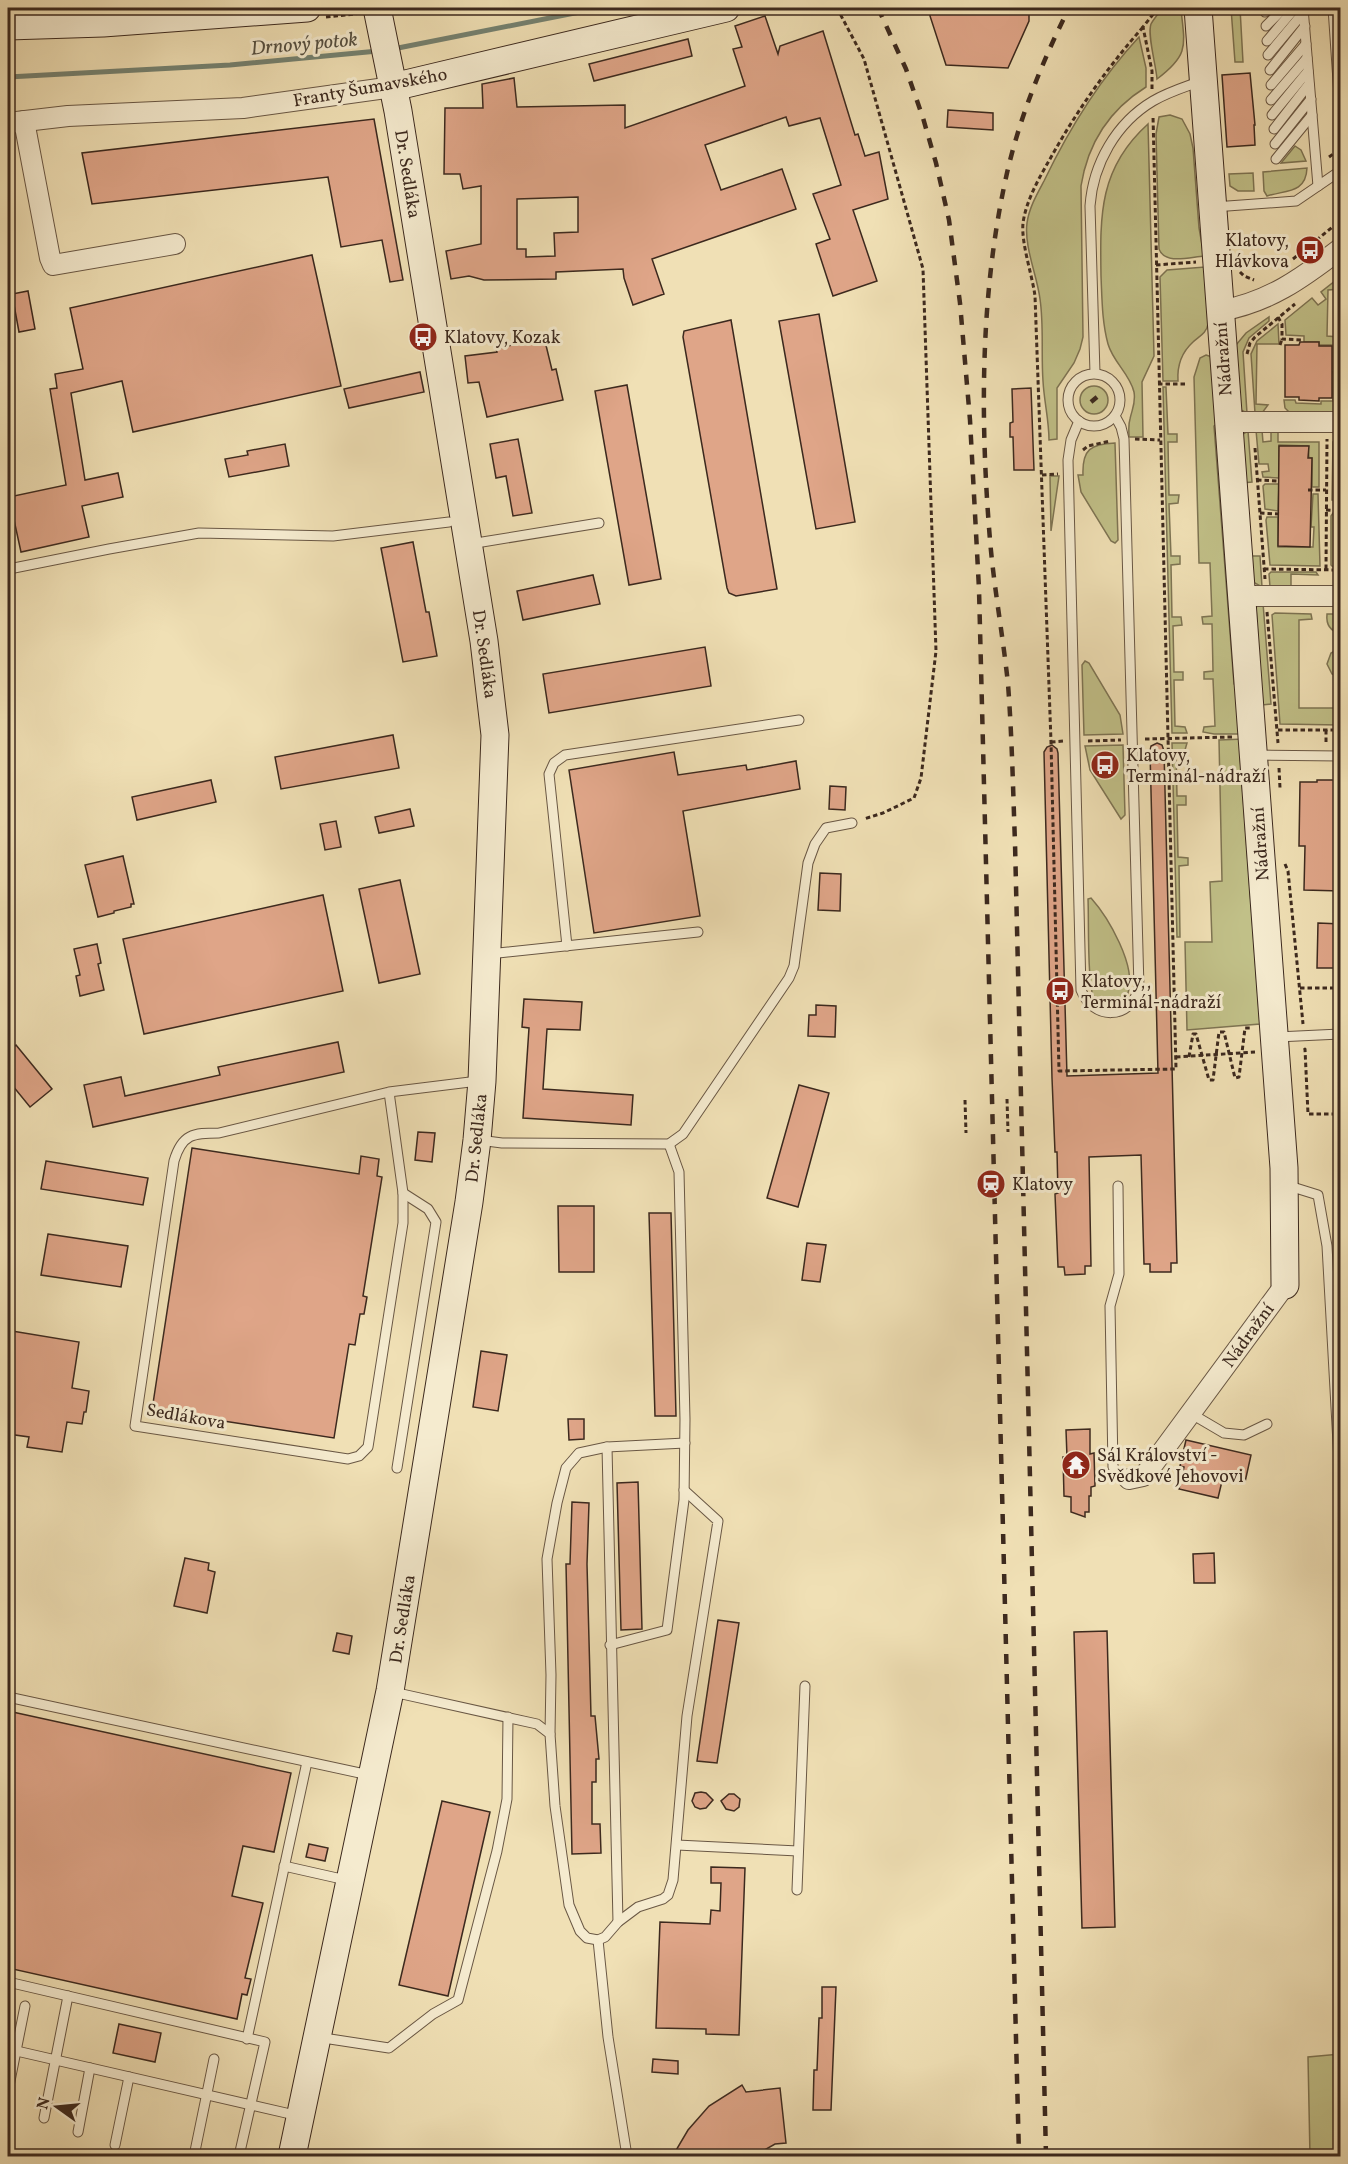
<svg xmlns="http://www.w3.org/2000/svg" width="1348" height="2164" viewBox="0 0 1348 2164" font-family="Vollkorn,serif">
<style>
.green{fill:#c1c088;stroke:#7e7453;stroke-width:1.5}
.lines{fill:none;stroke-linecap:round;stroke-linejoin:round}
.stream{stroke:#758271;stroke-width:5}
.building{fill:#dfa588;stroke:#3c291e;stroke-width:1.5;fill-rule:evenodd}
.lane-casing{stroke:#695744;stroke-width:11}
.street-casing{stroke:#695744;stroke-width:22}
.secondary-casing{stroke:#3c291e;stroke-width:29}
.path{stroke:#3c291e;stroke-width:3;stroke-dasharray:4.5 3;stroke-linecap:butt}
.lane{stroke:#f5ebcf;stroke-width:9}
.street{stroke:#f5ebcf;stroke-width:20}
.secondary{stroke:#f5ebcf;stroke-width:27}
.rail{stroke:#3c291e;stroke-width:4.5;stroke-dasharray:10 10;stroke-linecap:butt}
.labels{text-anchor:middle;stroke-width:6;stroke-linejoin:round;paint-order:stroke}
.street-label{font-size:18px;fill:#3c291e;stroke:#f5ebcf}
.poi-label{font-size:18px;fill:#3c291e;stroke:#f5ebcf;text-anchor:start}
.water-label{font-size:20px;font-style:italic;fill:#544e40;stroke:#f5ebcf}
</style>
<rect width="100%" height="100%" fill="#f0e0b5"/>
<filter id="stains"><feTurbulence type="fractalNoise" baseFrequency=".00333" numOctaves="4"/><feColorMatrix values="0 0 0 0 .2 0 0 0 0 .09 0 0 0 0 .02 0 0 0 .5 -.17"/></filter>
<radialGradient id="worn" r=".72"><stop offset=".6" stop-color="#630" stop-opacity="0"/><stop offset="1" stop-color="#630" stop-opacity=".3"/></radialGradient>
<g class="green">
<path d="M1163,8H1179L1181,10C1185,46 1189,55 1157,79C1156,65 1147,34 1151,24C1154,18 1159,13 1163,8Z"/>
<polygon points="1231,8 1240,8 1243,62 1235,62"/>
<path d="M1139,37L1146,68V87C1109,110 1088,142 1081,186L1083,337L1080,349L1074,363L1057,388V439L1049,440C1049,420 1044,401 1043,381C1041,354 1044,326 1040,299C1037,275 1024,247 1027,223C1029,208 1037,194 1044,181C1069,129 1100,79 1139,37Z"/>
<path d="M1170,115L1182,119L1190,134L1193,148L1199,228L1204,256C1190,257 1165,265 1159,249L1156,134L1159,117Z"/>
<path d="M1148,124L1154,356L1142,382L1143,437H1129C1129,431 1128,425 1130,419C1132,409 1136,403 1134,392C1130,374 1113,362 1108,344C1102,322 1102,299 1101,276C1100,215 1099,168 1148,124Z"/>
<polygon points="1295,146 1301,150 1306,161 1281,163"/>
<path d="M1307,168C1306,194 1285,190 1267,196L1264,191L1263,172Z"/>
<polygon points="1253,173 1254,191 1238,191 1230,186 1229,174"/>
<path d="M1205,267C1206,282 1211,310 1208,324C1207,333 1198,337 1193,342C1182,352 1177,366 1178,381H1163L1160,277L1167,270Z"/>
<polygon points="1340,277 1340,289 1328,290 1327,336 1339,337 1340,369 1332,369 1332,345 1319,345 1319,342 1304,342 1304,336 1286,335 1285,320 1312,298 1318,305 1326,299 1321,292"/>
<polygon points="1269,317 1269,321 1249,338 1243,352 1247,413 1239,409 1236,345 1246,333"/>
<polygon points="1278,324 1279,344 1257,344 1256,404 1268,405 1262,413 1255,413 1251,354 1257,341"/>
<polygon points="1206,355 1212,357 1219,422 1214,426 1234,684 1240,686 1239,734 1214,734 1203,732 1204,727 1215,726 1213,679 1204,679 1204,672 1213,671 1212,624 1203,624 1202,617 1212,616 1210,563 1199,563 1194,377 1200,358"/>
<polygon points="1332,374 1340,375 1340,413 1290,413 1285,408 1284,400 1295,400 1296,403 1321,404 1321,401 1333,401"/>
<circle cx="1094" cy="400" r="14"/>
<polygon points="1163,387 1166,387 1168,434 1177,434 1177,442 1168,442 1169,495 1179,495 1178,503 1169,504 1171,556 1180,556 1180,564 1171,565 1172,617 1181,617 1182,625 1173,626 1174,672 1183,672 1183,680 1174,680 1175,726 1185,727 1187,733 1172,733"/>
<polygon points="1256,430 1262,430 1263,442 1271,441 1271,430 1278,430 1278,442 1319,442 1319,487 1312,487 1312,458 1309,458 1308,446 1279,445 1279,478 1263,477 1262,472 1269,471 1268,464 1259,464"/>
<polygon points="1248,431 1252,482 1242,483 1242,435"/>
<polygon points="1333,442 1340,442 1340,500 1332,500"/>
<path d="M1115,443L1118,540L1115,543L1111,541L1081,492L1078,475H1083C1082,449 1091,444 1115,443Z"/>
<polygon points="1050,476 1059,476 1051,531"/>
<polygon points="1265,484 1279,484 1278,511 1265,509 1263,486"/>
<polygon points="1313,494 1318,494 1320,566 1270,565 1266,520 1267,517 1278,517 1278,547 1313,547 1314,527 1311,527"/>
<polygon points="1333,513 1340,514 1340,567 1333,567 1331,565 1331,516"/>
<polygon points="1248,556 1260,556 1262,587 1253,582"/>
<polygon points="1271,572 1316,572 1318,575 1291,574 1291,587 1270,587 1269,574"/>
<polygon points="1263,603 1271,704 1262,705 1256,607"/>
<polygon points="1275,613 1311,614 1312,619 1299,620 1299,708 1340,708 1340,725 1280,724 1272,615"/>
<path d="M1327,614H1340V633C1330,631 1326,624 1327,614Z"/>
<polygon points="1340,648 1340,678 1332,674 1327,664 1331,653"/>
<polygon points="1085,661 1089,663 1120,715 1123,734 1084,735 1082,665"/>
<polygon points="1244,739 1240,755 1260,1024 1187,1030 1185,942 1212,942 1210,882 1222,881 1219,740"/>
<polygon points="1172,743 1187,743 1185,750 1176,750 1177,796 1186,796 1186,805 1177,805 1178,857 1188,858 1188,865 1179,866 1180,937 1177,937"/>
<polygon points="1123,745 1125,815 1121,819 1090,770 1085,746"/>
<path d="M1091,898C1108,917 1137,966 1128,993C1123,1009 1100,1010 1093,995C1087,983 1089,917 1088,899Z"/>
<polygon points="1340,2054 1340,2156 1310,2156 1308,2057"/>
</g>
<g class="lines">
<g class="stream">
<polyline points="393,49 600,8"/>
<polyline points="8,77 230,65 378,51"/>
</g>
</g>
<g class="building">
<polygon points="930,8 1029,8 1029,21 1008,68 946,65 930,16"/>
<path d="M765,16L778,54L780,46L823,31L855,135L858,134L865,156L879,152L888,199L853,210L877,281L833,296L816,244L830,239L813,194L841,185L820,118L789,126L786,117L705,145L721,190L782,169L796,209L652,259L664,294L633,305L624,278L623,269L556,272V279L484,280L469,276L451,279L446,251L481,244V186L463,189L460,174H444L445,108H483L482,84L514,78L517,107L625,105V128L745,86L733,49L742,47L735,26ZM578,197V232L554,233L555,256L526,257V249H517V199Z"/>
<polygon points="688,39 692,56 594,81 589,64"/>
<polygon points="1250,73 1255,125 1254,125 1255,145 1227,147 1222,75"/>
<polygon points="948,110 993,113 993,130 947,127"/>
<polygon points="374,119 403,280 390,282 382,240 341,247 328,177 92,204 82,153"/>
<polygon points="312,255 341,386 133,432 122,381 71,393 85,480 118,473 123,497 82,506 89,537 21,552 9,497 66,485 50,389 57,388 55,374 83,369 70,308"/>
<polygon points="28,291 35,329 19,332 12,294"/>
<polygon points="819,314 855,522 816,529 779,321"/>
<polygon points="731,320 777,589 736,596 729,593 727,588 683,337 684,331"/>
<polygon points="544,337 552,370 556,369 563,400 487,417 479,382 468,383 465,356 497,352 496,349"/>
<polygon points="1300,342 1319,342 1319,346 1332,346 1332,398 1319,398 1319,401 1299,400 1299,397 1285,397 1285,345 1299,345"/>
<polygon points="420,372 424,392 349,408 344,389"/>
<polygon points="627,385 661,579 629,585 595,391"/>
<polygon points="1031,388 1034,470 1014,470 1013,437 1010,437 1010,423 1013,422 1012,389"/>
<polygon points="518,439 532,513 513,516 506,476 496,478 490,444"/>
<polygon points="285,444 289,466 229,477 225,459 248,455 247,451"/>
<polygon points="1279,446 1309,446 1308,458 1312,458 1310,547 1278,546"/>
<polygon points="413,542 426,612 429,612 437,656 403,662 381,548"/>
<polygon points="593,575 600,604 523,620 517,591"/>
<polygon points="705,647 711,686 549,713 543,674"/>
<polygon points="393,735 399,768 281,789 275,757"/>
<polygon points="1157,743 1162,745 1164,751 1177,1263 1171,1263 1171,1272 1150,1272 1150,1264 1144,1264 1141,1155 1089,1157 1091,1266 1085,1266 1085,1274 1065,1275 1064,1267 1058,1267 1055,1194 1058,1193 1057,1152 1055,1152 1052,1078 1044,752 1047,747 1052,745 1057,749 1058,753 1067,1076 1158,1073 1150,751 1151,746"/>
<polygon points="674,752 678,775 746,765 747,770 796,761 800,789 683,811 700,916 594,933 569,770"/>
<polygon points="211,780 216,802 137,820 132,797"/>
<polygon points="1317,780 1341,780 1341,818 1336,818 1336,856 1341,856 1341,891 1304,890 1305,846 1299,846 1300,782 1317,782"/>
<polygon points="830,786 846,787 845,810 829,809"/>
<polygon points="410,809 414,826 379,833 375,817"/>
<polygon points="336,821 341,847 325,850 320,824"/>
<polygon points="123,856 134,904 131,904 131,907 114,911 114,913 98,917 85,865"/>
<polygon points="820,873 841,874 840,911 818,910"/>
<polygon points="400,880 420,974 379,983 359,889"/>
<polygon points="323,895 343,991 144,1034 123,939"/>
<polygon points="1318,923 1341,924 1341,968 1317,968"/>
<polygon points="97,944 101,963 98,964 104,990 80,996 76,976 80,975 74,949"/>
<polygon points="524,999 582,1002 580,1030 547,1029 543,1089 633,1095 631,1125 523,1118 529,1028 522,1027"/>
<polygon points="816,1005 836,1006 835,1037 808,1036 809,1015 816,1015"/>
<polygon points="338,1042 344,1072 93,1127 84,1085 121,1077 125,1096 220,1075 218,1067"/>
<polygon points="16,1045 52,1089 30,1107 8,1080 8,1052"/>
<polygon points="799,1085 829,1093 798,1207 767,1198"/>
<polygon points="418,1132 435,1133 432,1162 415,1160"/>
<polygon points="192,1148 359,1174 361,1156 379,1159 377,1176 382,1177 363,1296 367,1297 364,1314 360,1314 355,1345 349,1344 334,1438 152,1410"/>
<polygon points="46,1161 148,1178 143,1205 41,1189"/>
<polygon points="558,1206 594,1206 594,1272 559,1272"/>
<polygon points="649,1213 671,1213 676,1416 655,1416"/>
<polygon points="48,1234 128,1246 121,1287 41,1275"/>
<polygon points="807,1243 826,1245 820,1282 802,1280"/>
<polygon points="12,1331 79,1342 72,1388 89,1391 86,1412 84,1412 82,1424 67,1422 62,1452 27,1447 29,1437 8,1434 8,1363"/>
<polygon points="481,1351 507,1355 498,1411 473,1407"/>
<polygon points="568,1419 584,1419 584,1439 569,1440"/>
<polygon points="1090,1429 1090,1454 1094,1453 1095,1486 1091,1487 1091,1496 1089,1496 1089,1512 1085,1512 1085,1517 1071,1512 1071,1497 1064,1496 1063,1457 1067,1457 1066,1430"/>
<polygon points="1186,1440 1251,1455 1245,1482 1223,1477 1218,1498 1179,1489 1184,1467 1180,1466"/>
<polygon points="638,1482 642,1629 621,1630 617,1483"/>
<polygon points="572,1502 589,1503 587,1564 591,1716 595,1716 599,1759 596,1759 596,1782 592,1782 592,1824 600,1824 601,1853 572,1854 566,1564 570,1564"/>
<polygon points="1214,1553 1215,1583 1194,1583 1193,1554"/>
<polygon points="185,1558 209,1563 208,1570 215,1572 207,1613 174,1606"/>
<polygon points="718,1620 739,1623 717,1763 697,1761"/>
<polygon points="1107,1631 1115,1927 1082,1928 1074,1632"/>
<polygon points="337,1633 352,1636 349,1654 333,1651"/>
<polygon points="8,1711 291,1773 274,1852 243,1846 232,1896 263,1903 245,1978 251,1979 247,1995 242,1994 237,2019 8,1968"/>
<polygon points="701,1792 706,1793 713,1800 706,1808 700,1809 695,1807 692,1801 695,1793"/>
<polygon points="729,1794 734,1794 740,1799 739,1807 734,1811 726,1809 721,1801"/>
<polygon points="442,1801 490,1812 448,1996 399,1985"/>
<polygon points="309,1844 328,1848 325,1861 306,1857"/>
<polygon points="711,1867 745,1868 739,2035 706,2034 706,2029 656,2028 660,1922 710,1924 711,1910 720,1911 721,1883 711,1883"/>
<polygon points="822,1987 836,1987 831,2110 813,2110 814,2070 817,2070 819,2018 822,2018"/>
<polygon points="119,2024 161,2033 155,2062 113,2053"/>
<polygon points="653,2059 678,2061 678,2074 652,2072"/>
<polygon points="742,2085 746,2092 780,2088 786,2143 775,2144 752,2157 672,2157 688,2130 709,2106"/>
</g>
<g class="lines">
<g class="lane-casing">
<g id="lane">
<polyline points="1303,8 1318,186"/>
<polyline points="1333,8 1340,110"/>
<polyline points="1265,12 1269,8"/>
<polyline points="1266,26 1284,8"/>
<polyline points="1267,41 1295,8"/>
<polyline points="1268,55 1303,13"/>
<polyline points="1270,70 1305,26"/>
<polyline points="1271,85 1306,44"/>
<polyline points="1271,100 1307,58"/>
<polyline points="1272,115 1308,71"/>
<polyline points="1274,129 1309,84"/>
<polyline points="1275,144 1311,99"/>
<polyline points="1276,159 1312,115"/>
<polyline points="1214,207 1296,201 1340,171"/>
<path d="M1095,373L1090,206C1093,164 1116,123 1153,101C1168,92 1185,87 1201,81"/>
<circle cx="1094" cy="400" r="26"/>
<path d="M1079,421L1071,440L1068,460L1081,990C1093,1020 1130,1021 1139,988L1124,439L1121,427L1115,416"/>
<polyline points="470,544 599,523"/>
<polyline points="9,569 109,549 199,533 333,536 449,522"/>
<polyline points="1256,755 1340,756"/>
<polyline points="567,946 549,774 554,763 565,755 799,720"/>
<polyline points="489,954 698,932"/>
<polyline points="1277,1037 1340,1034"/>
<path d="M389,1092L403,1193V1223L368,1447L359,1456L348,1459L135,1426L174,1161C182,1134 193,1133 219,1133L389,1092L478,1081"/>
<polyline points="479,1140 502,1143 669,1144 683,1134 789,978 794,966 808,863 815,844 826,828 852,823"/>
<polyline points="1286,1185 1318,1195 1327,1246 1340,1479"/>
<polyline points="1118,1186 1119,1274 1110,1306 1113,1467 1119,1475 1129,1479"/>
<polyline points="1190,1413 1224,1433 1244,1435 1267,1424"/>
<polyline points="607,1447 618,1922"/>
<polyline points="397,1468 436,1222 428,1209 403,1193"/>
<polyline points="610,1645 667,1630 684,1500 685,1419 679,1172 669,1144"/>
<polyline points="393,1692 537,1724 550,1734 555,1806 569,1905 580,1931 587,1938 598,1940 605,1937 618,1922 638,1907 663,1899 668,1895 673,1880 687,1716 718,1521 684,1490"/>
<polyline points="8,1697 369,1775"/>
<polyline points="550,1734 551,1675 547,1559 557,1503 566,1468 579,1453 607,1447 685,1443"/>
<polyline points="677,1845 798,1851"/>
<polyline points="284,1866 346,1880"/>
<polyline points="797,1890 805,1686"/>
<polyline points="598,1940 608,2037 627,2156"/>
<polyline points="8,1982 265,2042 239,2156"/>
<polyline points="247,2039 307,1762"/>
<polyline points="330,2039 389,2048 433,2014 458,2000 497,1851 507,1799 508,1717"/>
<polyline points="8,2049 299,2116"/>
<polyline points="8,2091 25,2006"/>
<polyline points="44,2118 68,1996"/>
<polyline points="78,2132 90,2068"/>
<polyline points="115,2145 129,2077"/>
<polyline points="194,2156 214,2059"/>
</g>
</g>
<g class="street-casing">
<g id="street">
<polyline points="24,121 50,258 53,265 175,244"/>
<polyline points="8,123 68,116 243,108 393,87"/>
<path d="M1220,311C1269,302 1301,279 1340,249"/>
<polyline points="1228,424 1242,422 1340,422"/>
<polyline points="1242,596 1340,596"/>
<polyline points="1129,1479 1143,1476 1148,1471 1285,1285"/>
</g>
</g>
<g class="secondary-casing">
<g id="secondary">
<polyline points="1198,8 1284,1168 1285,1285"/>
<polyline points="8,26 103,23 307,8"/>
<polyline points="393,87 726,8"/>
<polyline points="292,2156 390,1691 469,1202 477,1140 482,1081 495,735 484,641 398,111 377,8"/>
</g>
</g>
<g class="path">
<polyline points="837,8 864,59 923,269 936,651 921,778 914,798 883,813 864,819"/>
<polyline points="326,17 356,14"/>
<path d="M1143,27C1107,68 1076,112 1050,159C1039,178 1026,201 1023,223C1021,243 1032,274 1035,296L1051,742L1059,1071L1176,1069L1153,116"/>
<polyline points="1152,89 1152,71 1143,27 1158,8"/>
<polyline points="1329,157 1340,149"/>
<polyline points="1293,259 1340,221"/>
<polyline points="1156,265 1196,262"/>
<polyline points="1240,272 1244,276 1254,280"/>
<polyline points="1278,317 1282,324 1282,339 1301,340"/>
<polyline points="1280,345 1282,339"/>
<polyline points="1247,354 1250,343 1255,337 1295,304"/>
<polyline points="1332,372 1340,372"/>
<polyline points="1158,384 1186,384"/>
<polyline points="1135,439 1160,440"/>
<polyline points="1255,448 1265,579"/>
<polyline points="1083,450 1088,446 1110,441"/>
<polyline points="1042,475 1058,474"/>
<polyline points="1257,480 1279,481"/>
<polyline points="1308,490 1326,490"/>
<polyline points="1326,510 1340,511"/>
<polyline points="1260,513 1279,514"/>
<polyline points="1264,569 1340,570"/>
<polyline points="1326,569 1327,439"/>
<polyline points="1267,612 1278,743"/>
<polyline points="1278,730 1340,730"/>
<polyline points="1145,739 1232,737"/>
<polyline points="1088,741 1121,740"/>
<polyline points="1051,742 1064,741"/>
<polyline points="1326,742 1326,730"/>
<polyline points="1279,768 1280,788"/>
<polyline points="1285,864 1288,871 1303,1024"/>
<polyline points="1300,988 1340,988"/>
<polyline points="1304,1050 1305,1049 1308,1114 1340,1114"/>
<polyline points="1176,1057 1255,1052"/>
<polyline points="1189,1057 1193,1034 1196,1034 1209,1080 1213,1080 1219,1032 1224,1032 1235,1078 1239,1077 1245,1028 1250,1028 1250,1030"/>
<polyline points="1007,1099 1008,1132"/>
<polyline points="965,1100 966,1133"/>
</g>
<use href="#lane" class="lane"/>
<use href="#street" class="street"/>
<use href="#secondary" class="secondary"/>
<g class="rail">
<polyline points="878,8 906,69 923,118 936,163 949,220 960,303 970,420 979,589 1019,2156"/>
<polyline points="1091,402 1097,397"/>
<path d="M1046,2156L1015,843C1013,790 1012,737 1008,684C1003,636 994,588 990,540C980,419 980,292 1007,173C1020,116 1043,60 1069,8"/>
</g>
</g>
<defs>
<g id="bus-disc" transform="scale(1.5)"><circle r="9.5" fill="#8f2418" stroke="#f5ebcf"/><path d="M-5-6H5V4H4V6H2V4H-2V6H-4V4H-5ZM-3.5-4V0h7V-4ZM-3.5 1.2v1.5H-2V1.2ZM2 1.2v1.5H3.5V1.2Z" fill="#fff"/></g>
<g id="station-disc" transform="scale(1.5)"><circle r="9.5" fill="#8f2418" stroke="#f5ebcf"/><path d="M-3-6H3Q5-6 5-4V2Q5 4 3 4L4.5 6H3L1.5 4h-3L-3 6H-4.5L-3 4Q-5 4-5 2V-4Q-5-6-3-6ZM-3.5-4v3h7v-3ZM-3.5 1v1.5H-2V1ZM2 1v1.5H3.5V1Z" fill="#fff"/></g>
<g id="temple-disc" transform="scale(1.5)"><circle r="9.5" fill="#8f2418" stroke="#f5ebcf"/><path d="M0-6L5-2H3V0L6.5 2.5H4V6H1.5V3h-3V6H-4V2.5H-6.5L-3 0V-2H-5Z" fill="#fff"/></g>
</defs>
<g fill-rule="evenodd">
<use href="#bus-disc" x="1310" y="250"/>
<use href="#bus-disc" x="423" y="337"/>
<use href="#bus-disc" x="1105" y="765"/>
<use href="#bus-disc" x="1060" y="991"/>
<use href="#station-disc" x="991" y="1184"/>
<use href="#temple-disc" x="1076" y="1465"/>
</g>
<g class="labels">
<g class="street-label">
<text transform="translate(370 87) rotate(-10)" y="6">Franty Šumavského</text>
<text transform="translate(408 174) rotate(81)" y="6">Dr. Sedláka</text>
<text transform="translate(1223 359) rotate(-94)" y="6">Nádražní</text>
<text transform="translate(485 654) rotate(82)" y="6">Dr. Sedláka</text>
<text transform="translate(1260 844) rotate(-94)" y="6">Nádražní</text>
<text transform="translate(476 1138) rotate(-84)" y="6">Dr. Sedláka</text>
<text transform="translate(1248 1335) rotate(-54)" y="6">Nádražní</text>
<text transform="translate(186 1416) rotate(10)" y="6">Sedlákova</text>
<text transform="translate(402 1619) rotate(-81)" y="6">Dr. Sedláka</text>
</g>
<g class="poi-label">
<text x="1289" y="246" text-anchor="end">Klatovy,<tspan x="1289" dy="21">Hlávkova</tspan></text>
<text x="444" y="343">Klatovy, Kozak</text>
<text x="1126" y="761">Klatovy,<tspan x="1126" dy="21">Terminál-nádraží</tspan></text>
<text x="1081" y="987">Klatovy,,<tspan x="1081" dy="21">Terminál-nádraží</tspan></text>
<text x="1012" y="1190">Klatovy</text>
<text x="1097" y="1461">Sál Království -<tspan x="1097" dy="21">Svědkové Jehovovi</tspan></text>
</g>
<g class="water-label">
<text transform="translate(304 43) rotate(-5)" y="7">Drnový potok</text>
</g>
</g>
<rect width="1348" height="2164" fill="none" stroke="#f0e0b5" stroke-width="30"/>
<rect x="9" y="9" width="1330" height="2146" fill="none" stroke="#3c291e" stroke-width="3"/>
<rect x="15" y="15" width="1318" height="2134" fill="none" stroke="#3c291e" stroke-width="1.5"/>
<g transform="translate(57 2107) rotate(285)" stroke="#f5ebcf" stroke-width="4.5" paint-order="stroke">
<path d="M0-4.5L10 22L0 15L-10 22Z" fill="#3c291e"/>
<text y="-9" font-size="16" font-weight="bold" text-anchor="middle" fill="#3c291e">N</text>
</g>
<rect width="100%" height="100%" filter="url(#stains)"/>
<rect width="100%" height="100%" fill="url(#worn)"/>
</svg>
